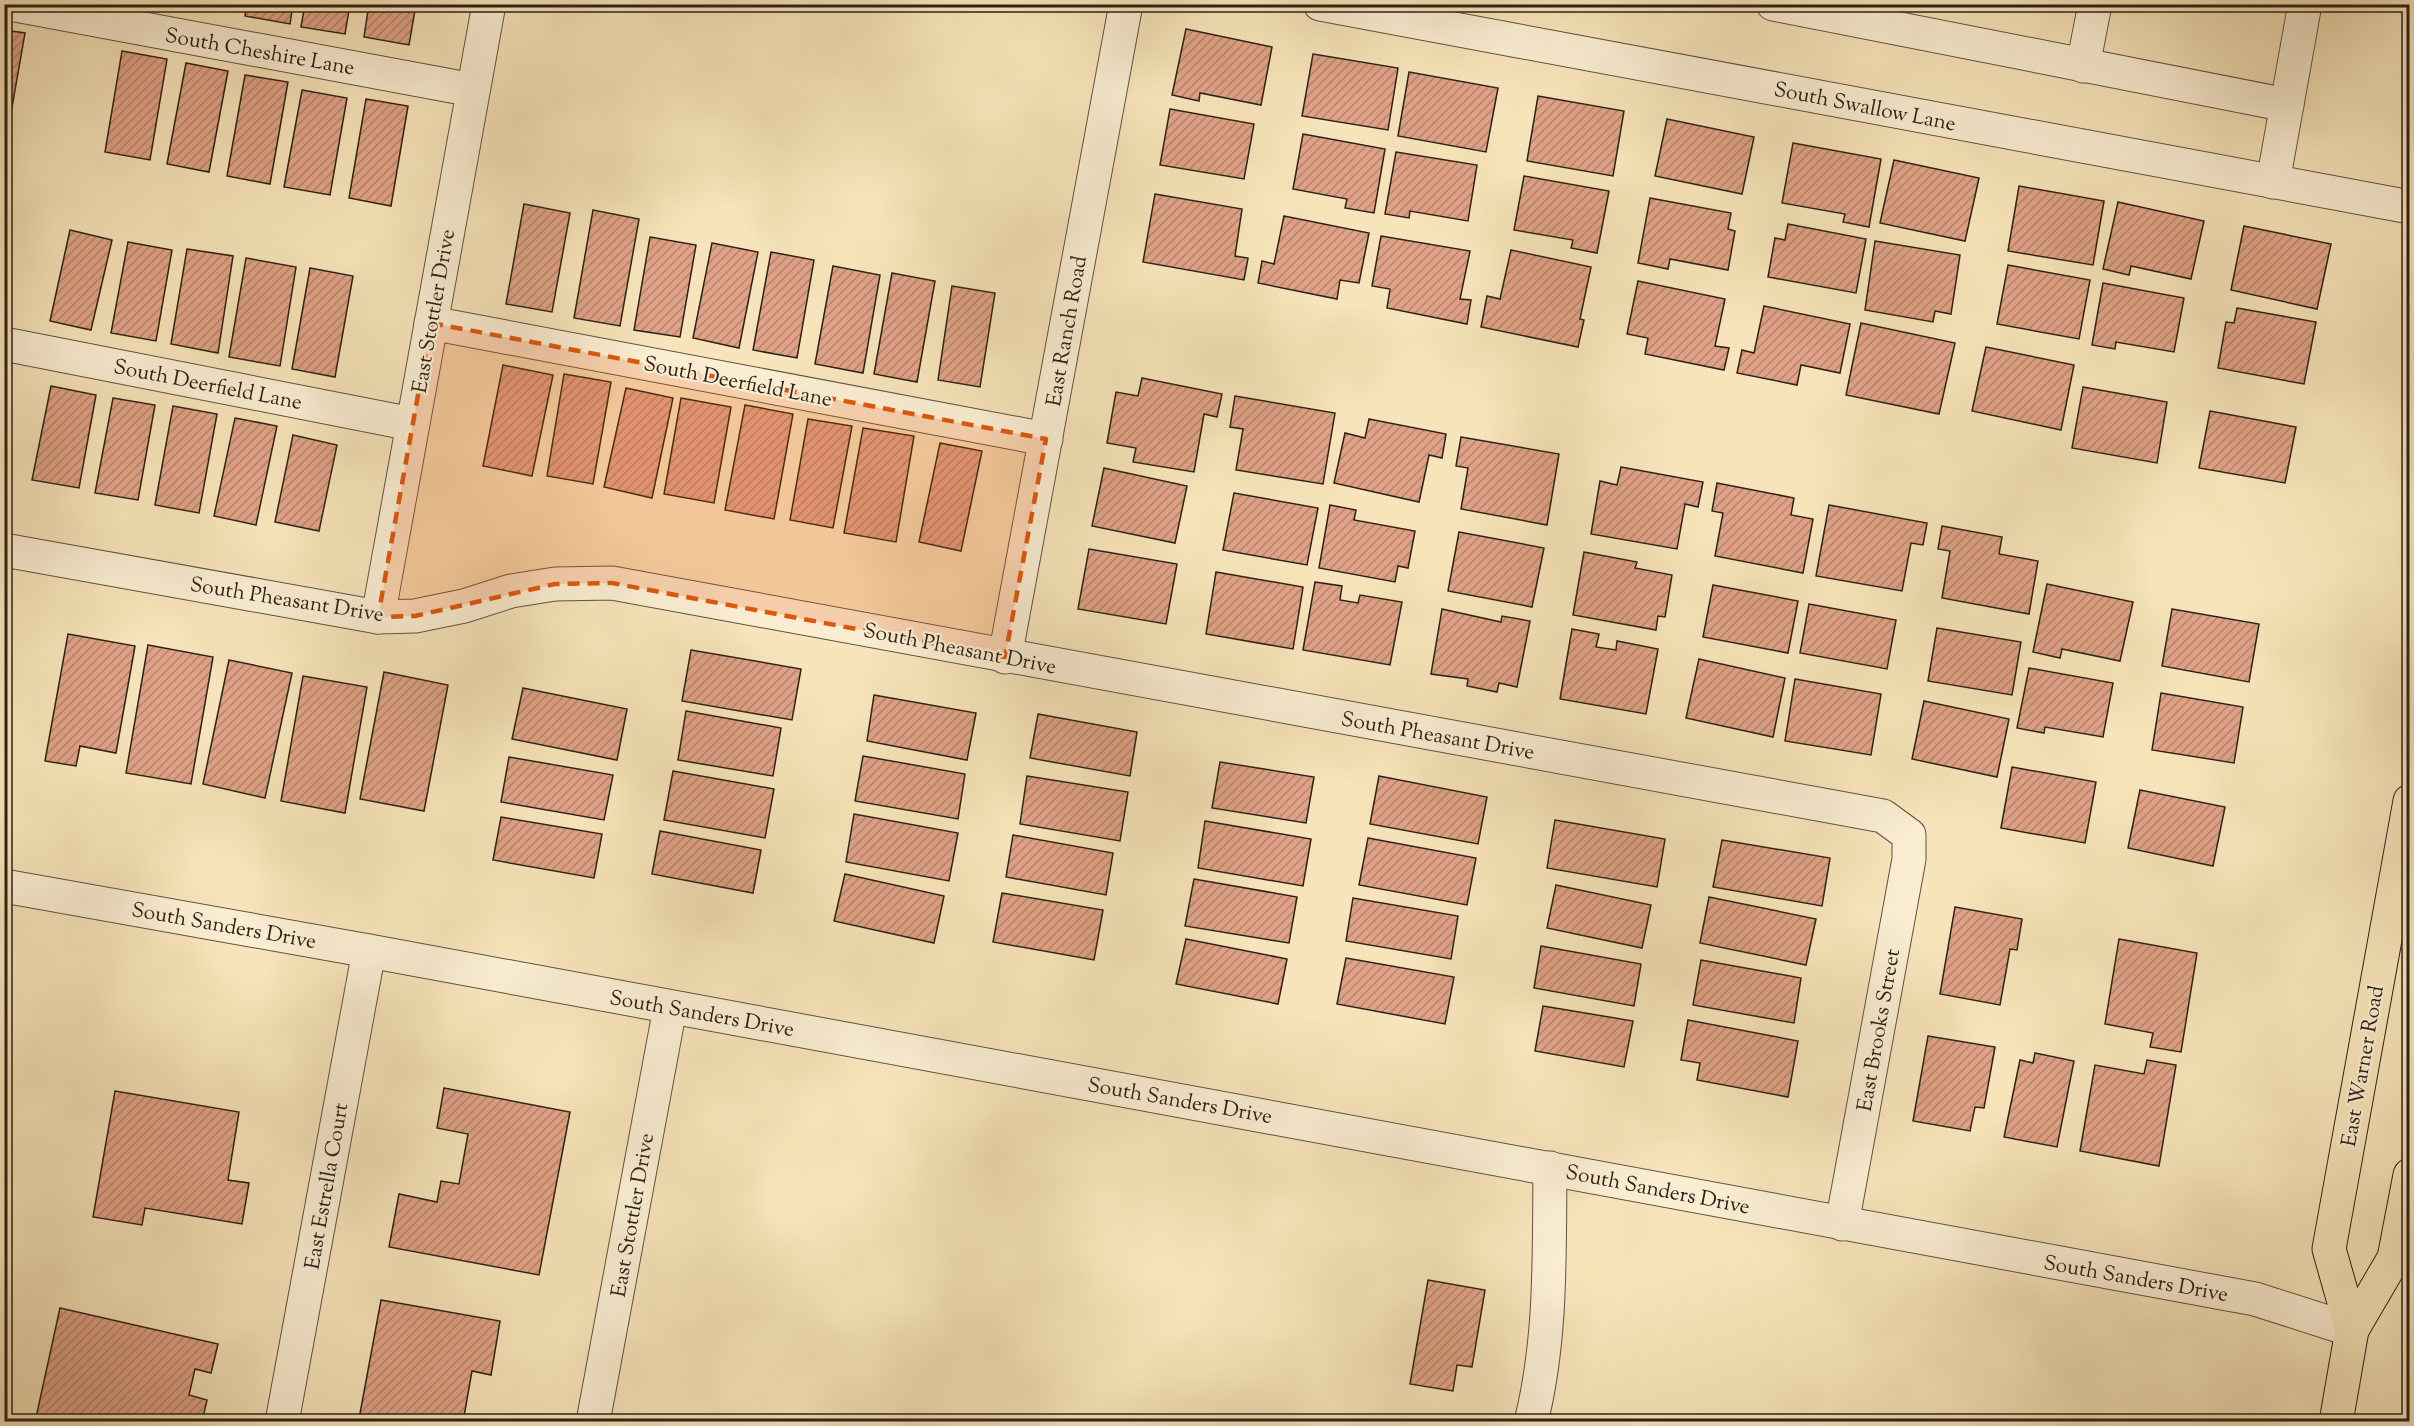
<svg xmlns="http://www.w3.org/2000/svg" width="2414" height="1426" viewBox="0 0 2414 1426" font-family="'Sorts Mill Goudy',serif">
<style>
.building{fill:url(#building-hatch);stroke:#2c2117;stroke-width:1.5}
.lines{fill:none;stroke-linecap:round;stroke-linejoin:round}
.minor-casing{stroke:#5f5240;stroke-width:35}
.major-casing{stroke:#2c2117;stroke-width:35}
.minor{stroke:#faedd2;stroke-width:33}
.major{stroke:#f7e4ba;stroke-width:33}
.marked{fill:#df560d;fill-opacity:0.2;stroke:#df560d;stroke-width:4.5;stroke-dasharray:12 8;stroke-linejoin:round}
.labels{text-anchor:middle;stroke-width:4.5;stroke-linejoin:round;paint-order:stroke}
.street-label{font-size:21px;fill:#2c2117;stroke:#faedd2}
</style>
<defs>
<pattern id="building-hatch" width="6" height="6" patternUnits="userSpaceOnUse" patternTransform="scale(1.5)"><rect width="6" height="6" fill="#e0a287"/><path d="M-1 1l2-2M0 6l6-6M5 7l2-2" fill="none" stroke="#b6846d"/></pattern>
</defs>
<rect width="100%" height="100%" fill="#f7e4ba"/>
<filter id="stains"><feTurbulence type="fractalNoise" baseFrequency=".00333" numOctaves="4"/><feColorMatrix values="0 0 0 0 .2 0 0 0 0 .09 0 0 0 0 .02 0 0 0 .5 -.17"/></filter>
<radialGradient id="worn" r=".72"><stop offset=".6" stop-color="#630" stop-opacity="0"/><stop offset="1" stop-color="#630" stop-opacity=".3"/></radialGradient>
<g class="building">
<polygon points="195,4 226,4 225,10"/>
<polygon points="247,4 293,4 290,24 245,16"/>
<polygon points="305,4 350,4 345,34 301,27"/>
<polygon points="369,4 416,4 409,45 364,37"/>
<polygon points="1186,29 1272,47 1261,105 1200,93 1199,101 1172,95"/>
<polygon points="4,30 25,33 7,136 4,135"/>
<polygon points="122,51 167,59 150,160 105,152"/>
<polygon points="1313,54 1398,68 1388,130 1302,116"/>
<polygon points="186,63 228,71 209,172 167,164"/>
<polygon points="1409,72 1498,88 1486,152 1398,136"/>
<polygon points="245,75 288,82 270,184 227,176"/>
<polygon points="302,90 347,98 330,195 284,187"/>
<polygon points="1538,96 1624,111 1613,176 1527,161"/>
<polygon points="366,99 408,106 391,206 349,198"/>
<polygon points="1170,109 1254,124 1244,179 1160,165"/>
<polygon points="1667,119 1754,137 1742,194 1655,176"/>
<polygon points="1303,134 1385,149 1374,213 1345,208 1347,199 1293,189"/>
<polygon points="1793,143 1881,159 1869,227 1843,222 1845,214 1782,203"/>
<polygon points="1396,152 1477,165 1468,221 1410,211 1409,218 1385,214"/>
<polygon points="1894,160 1979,178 1965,241 1880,223"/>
<polygon points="1524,176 1609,191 1597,253 1571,248 1573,240 1514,230"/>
<polygon points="2019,186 2104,201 2093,265 2008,251"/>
<polygon points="1155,194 1242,209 1235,256 1248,258 1244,280 1143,262"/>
<polygon points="1650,198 1731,213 1728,229 1735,231 1728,270 1670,259 1668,269 1638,263"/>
<polygon points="2118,202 2204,221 2191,279 2131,266 2129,275 2103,269"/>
<polygon points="524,204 570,213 552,312 506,304"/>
<polygon points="593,210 639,219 620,326 574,318"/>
<polygon points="1284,216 1369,233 1359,283 1340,280 1337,299 1258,283 1262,261 1274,264"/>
<polygon points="1788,224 1866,239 1856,293 1768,277 1775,238 1785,240"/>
<polygon points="2244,226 2331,244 2317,309 2231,290"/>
<polygon points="70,230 112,240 91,330 50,321"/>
<polygon points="1381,236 1470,251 1460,299 1471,300 1467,324 1387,308 1390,289 1372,286"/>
<polygon points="650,237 696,245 680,337 634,330"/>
<polygon points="1875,241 1960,255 1951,314 1935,311 1933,322 1865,310"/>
<polygon points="128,242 172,250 156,341 111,333"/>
<polygon points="712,243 758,252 739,348 693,338"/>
<polygon points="187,249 233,256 218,353 171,344"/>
<polygon points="1511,250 1591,267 1580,319 1584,320 1578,347 1481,327 1487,296 1500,299"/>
<polygon points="771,252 814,260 797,358 753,350"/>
<polygon points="246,258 296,267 280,366 229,357"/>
<polygon points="2008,265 2090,280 2079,339 1997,324"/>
<polygon points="833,266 880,275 863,373 815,364"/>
<polygon points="310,268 353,276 335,377 292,369"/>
<polygon points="892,273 935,281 917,382 874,374"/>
<polygon points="1638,281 1725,299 1715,346 1729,348 1724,370 1645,354 1648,338 1627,334"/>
<polygon points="2103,283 2184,298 2174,352 2116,342 2115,349 2092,345"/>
<polygon points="952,286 995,293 980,387 938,380"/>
<polygon points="1764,306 1850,324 1840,373 1801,365 1797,385 1737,373 1742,350 1754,353"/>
<polygon points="2237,308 2316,322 2304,384 2218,368 2226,322 2234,323"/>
<polygon points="1861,323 1955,343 1939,414 1846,395"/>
<polygon points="1986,347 2074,365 2061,430 1972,411"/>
<polygon points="503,365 553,375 532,476 483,466"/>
<polygon points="564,374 611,382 593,484 547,476"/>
<polygon points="1142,378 1222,394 1217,417 1204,414 1194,472 1133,462 1136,448 1107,443 1116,392 1138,396"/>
<polygon points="51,386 96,395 79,488 32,480"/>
<polygon points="2083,387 2167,402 2157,463 2072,448"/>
<polygon points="626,388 673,398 652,498 604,487"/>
<polygon points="1235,396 1335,413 1323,484 1236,470 1243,429 1230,427"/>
<polygon points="113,398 155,405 138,500 95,493"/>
<polygon points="681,398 731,407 714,503 664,494"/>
<polygon points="745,405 793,414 774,519 725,510"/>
<polygon points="173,406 217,414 199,513 155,505"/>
<polygon points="2210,411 2296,427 2285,483 2199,468"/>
<polygon points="235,418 277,426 256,525 214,516"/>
<polygon points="808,419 852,426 833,528 790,520"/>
<polygon points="1369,419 1446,434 1442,458 1429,455 1419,502 1334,483 1345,433 1365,438"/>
<polygon points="863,428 914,436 896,542 844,533"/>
<polygon points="293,435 337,445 319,531 275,522"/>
<polygon points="1461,437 1559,454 1547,525 1461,509 1468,468 1456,466"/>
<polygon points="940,443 982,451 961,551 919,542"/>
<polygon points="1621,467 1703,482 1698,507 1685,504 1677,549 1591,534 1600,481 1617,485"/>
<polygon points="1104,468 1187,486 1175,543 1092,526"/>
<polygon points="1717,483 1794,498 1791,515 1813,519 1803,573 1715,556 1723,513 1712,511"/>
<polygon points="1234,493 1318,508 1307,565 1223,550"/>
<polygon points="1330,505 1356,510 1354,520 1415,531 1408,568 1398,566 1395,582 1319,568"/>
<polygon points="1829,505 1927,523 1923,545 1911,543 1902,591 1816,576"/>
<polygon points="1942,526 2002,537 1999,554 2038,561 2029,614 1942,598 1950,551 1938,549"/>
<polygon points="1459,532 1544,548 1532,607 1448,591"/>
<polygon points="1089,549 1177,564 1166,624 1078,609"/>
<polygon points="1584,552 1637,562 1635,568 1672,575 1665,617 1658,616 1656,630 1573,615"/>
<polygon points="1216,572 1303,587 1293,649 1206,634"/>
<polygon points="1315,582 1342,586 1340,600 1358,603 1360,595 1402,602 1390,665 1303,650"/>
<polygon points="2047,584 2133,602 2120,661 2062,649 2060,658 2033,652"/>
<polygon points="1713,585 1798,601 1788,653 1703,637"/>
<polygon points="1809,604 1896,620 1887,669 1800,653"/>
<polygon points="1442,609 1501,622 1502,616 1530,621 1517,687 1499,683 1497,692 1467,686 1468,679 1431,674"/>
<polygon points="2172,609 2259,624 2249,682 2162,666"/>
<polygon points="1937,628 2021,642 2012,695 1928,681"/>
<polygon points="1572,629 1599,634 1596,647 1616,650 1617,641 1658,649 1646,714 1560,699"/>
<polygon points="68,634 135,646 116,753 80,746 76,766 45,761"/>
<polygon points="148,645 213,657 191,784 126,773"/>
<polygon points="691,650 801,669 792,720 682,701"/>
<polygon points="1699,659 1785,678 1773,737 1686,718"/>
<polygon points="229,660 292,673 265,798 203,784"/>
<polygon points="2029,668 2113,683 2103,737 2045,727 2044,733 2017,728"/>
<polygon points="384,672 448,685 424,811 360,799"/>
<polygon points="303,676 367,687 345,813 281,801"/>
<polygon points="1795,679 1881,694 1871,755 1785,741"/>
<polygon points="523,688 627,709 617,760 512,739"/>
<polygon points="2161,693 2243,707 2234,763 2152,750"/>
<polygon points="874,695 976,713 967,760 867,741"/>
<polygon points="1924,701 2009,719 1997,777 1912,759"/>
<polygon points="686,711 781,728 773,776 678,760"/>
<polygon points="1038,714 1137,732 1130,776 1030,758"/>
<polygon points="863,756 965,774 958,819 855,801"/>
<polygon points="509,757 613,775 604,820 501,802"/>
<polygon points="1220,762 1314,777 1306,823 1212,808"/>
<polygon points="2012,767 2096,782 2085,843 2001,828"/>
<polygon points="673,771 774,789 765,838 664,820"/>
<polygon points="1027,776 1128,792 1120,841 1020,824"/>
<polygon points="1379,776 1487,797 1478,844 1370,824"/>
<polygon points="2140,790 2225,807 2213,866 2128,848"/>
<polygon points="854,814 958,833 949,881 846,862"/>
<polygon points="501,817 602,834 594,878 493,860"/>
<polygon points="1555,820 1665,839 1657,887 1547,868"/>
<polygon points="1205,821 1311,839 1303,886 1198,868"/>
<polygon points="660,831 761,850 753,893 652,874"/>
<polygon points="1013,835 1113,853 1106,895 1006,877"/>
<polygon points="1368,838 1476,858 1467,905 1359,885"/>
<polygon points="1722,840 1830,858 1822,906 1713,887"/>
<polygon points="845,874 944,896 934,943 834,921"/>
<polygon points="1194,879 1297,897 1289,943 1185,926"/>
<polygon points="1556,885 1651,905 1642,948 1547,928"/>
<polygon points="1002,893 1103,910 1094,960 993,942"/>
<polygon points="1709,897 1816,919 1806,965 1700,943"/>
<polygon points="1353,898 1458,916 1451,959 1346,941"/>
<polygon points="1955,907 2022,919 2017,950 2010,949 2000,1005 1940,994"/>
<polygon points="1186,939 1287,959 1278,1004 1176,984"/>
<polygon points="2119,939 2197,953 2181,1052 2150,1047 2153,1033 2105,1024"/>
<polygon points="1541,946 1641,964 1634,1006 1534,988"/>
<polygon points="1346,958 1454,977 1445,1024 1337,1004"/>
<polygon points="1701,960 1801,978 1794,1023 1693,1005"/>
<polygon points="1543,1006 1633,1021 1624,1067 1535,1051"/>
<polygon points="1688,1020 1798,1041 1788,1097 1697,1080 1700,1063 1681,1060"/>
<polygon points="1928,1036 1995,1047 1984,1108 1975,1107 1970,1131 1913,1121"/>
<polygon points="2035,1053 2074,1061 2057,1147 2004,1137 2020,1060 2033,1063"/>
<polygon points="2147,1060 2176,1065 2159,1166 2080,1151 2095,1065 2144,1074"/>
<polygon points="444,1088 570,1112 539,1275 389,1247 399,1194 437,1202 441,1181 459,1184 468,1134 437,1128"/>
<polygon points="115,1091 239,1112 228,1180 249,1183 242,1224 145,1208 142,1225 93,1217"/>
<polygon points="1428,1280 1485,1290 1472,1367 1457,1365 1453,1391 1410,1384"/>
<polygon points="381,1300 500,1321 491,1375 472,1371 463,1422 375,1422 359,1419"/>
<polygon points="60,1308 218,1344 211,1373 195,1369 189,1395 207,1400 202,1422 35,1422"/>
</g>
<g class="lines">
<g class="minor-casing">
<g id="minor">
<polyline points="10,4 473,90"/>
<polyline points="1320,4 2410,207"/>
<polyline points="1773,4 2287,105"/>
<polyline points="2083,66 2095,4"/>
<polyline points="2273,182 2305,4"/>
<polyline points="431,323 1046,439"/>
<polyline points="4,344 412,424"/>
<polyline points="4,550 378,617 415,616 464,606 511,591 555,584 612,583 1883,816 1909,835 1909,859 1842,1224"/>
<polyline points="378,617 489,4"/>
<polyline points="1005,657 1126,4"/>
<polyline points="4,886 369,951 2255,1299 2352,1330"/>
<polyline points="282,1422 369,951"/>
<polyline points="593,1422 670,1008"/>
<path d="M1531,1422C1552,1338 1549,1253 1550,1168"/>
</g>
</g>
<g class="major-casing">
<g id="major">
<polyline points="2352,1330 2329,1249 2410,801"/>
<polyline points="2336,1422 2352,1330 2394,1258 2410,1175"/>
</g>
</g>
<use href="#minor" class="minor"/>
<use href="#major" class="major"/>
</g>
<path class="marked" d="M431,323L1046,439L1005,657L612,583L555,584L415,616L378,617Z"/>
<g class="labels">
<g class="street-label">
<text transform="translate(260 51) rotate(10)" y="7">South Cheshire Lane</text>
<text transform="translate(1865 106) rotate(11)" y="7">South Swallow Lane</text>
<text transform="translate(433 311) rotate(-80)" y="7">East Stottler Drive</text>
<text transform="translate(1066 331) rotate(-80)" y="7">East Ranch Road</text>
<text transform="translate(738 381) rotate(11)" y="7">South Deerfield Lane</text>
<text transform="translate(208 384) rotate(11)" y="7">South Deerfield Lane</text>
<text transform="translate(287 599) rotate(9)" y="7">South Pheasant Drive</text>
<text transform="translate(960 648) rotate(11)" y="7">South Pheasant Drive</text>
<text transform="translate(1438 735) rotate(10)" y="7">South Pheasant Drive</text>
<text transform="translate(224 925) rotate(10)" y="7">South Sanders Drive</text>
<text transform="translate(702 1013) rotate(10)" y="7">South Sanders Drive</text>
<text transform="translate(1878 1030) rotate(-80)" y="7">East Brooks Street</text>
<text transform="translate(2362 1066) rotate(-80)" y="7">East Warner Road</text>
<text transform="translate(1180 1100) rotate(10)" y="7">South Sanders Drive</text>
<text transform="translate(326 1186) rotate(-80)" y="7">East Estrella Court</text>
<text transform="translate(1658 1189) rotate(11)" y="7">South Sanders Drive</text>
<text transform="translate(632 1215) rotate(-80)" y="7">East Stottler Drive</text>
<text transform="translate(2136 1278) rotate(10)" y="7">South Sanders Drive</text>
</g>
</g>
<rect width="2414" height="1426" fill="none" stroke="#f7e4ba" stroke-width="24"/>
<rect x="6" y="6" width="2402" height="1414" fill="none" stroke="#2c2117" stroke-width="3"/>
<rect x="12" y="12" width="2390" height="1402" fill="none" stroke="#2c2117" stroke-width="1.5"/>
<rect width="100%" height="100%" filter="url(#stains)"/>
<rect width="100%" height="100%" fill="url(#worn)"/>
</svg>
